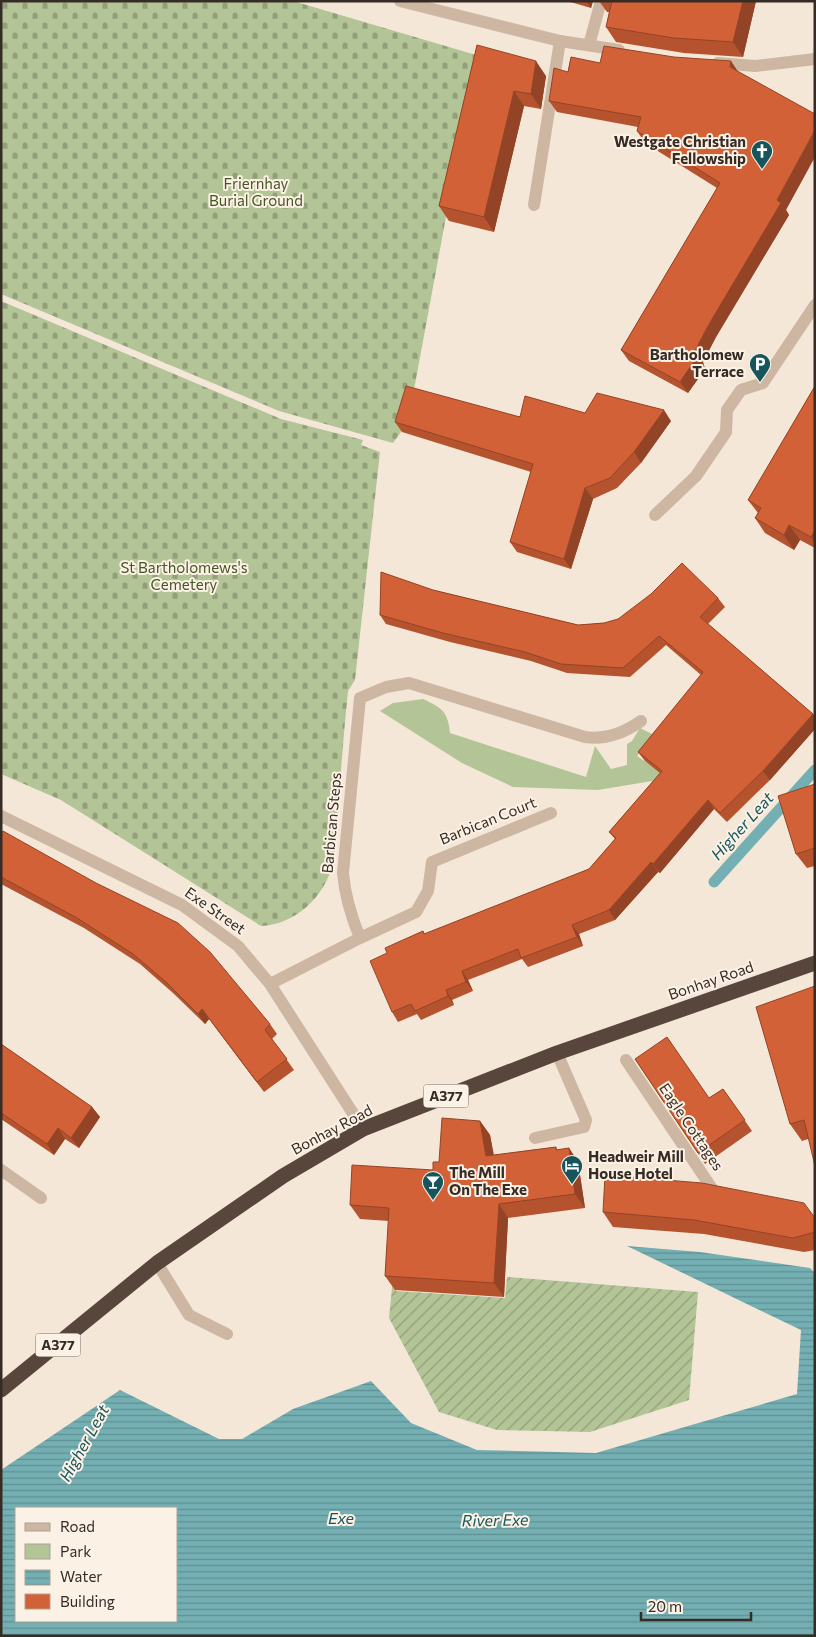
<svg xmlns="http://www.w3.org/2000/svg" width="816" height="1637" viewBox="0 0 816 1637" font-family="Commissioner,sans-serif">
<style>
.green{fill:#b3c496}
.cemetery{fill:url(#cemetery-stones)}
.garden{fill:url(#garden-furrows)}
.water{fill:url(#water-rules);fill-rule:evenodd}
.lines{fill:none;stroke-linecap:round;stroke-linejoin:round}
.stream{stroke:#74afb3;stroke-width:11}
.minor{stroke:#cdb7a3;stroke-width:12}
.highway{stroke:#58453c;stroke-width:15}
.wall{fill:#b5532f}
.shaded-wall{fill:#934426}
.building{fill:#d26137;stroke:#934426}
.labels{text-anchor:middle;stroke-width:4;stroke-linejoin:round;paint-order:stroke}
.shield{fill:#fbf1e4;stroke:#72665e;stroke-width:1}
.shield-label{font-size:14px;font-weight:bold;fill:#372b25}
.poi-label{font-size:15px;font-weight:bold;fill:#372b25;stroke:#fbf1e4;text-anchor:end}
.park-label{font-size:15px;fill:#445727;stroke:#fbf1e4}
.street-label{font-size:15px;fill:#372b25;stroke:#fbf1e4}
.water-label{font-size:16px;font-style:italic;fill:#17555c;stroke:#fbf1e4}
</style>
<defs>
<pattern id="cemetery-stones" width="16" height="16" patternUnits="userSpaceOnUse" patternTransform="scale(1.25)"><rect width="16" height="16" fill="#b3c496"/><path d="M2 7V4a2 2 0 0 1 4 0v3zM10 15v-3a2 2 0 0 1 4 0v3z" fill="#929f7a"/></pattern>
<pattern id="garden-furrows" width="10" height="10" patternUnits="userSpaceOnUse" patternTransform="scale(1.25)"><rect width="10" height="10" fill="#b3c496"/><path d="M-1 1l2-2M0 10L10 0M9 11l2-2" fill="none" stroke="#929f7a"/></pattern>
<pattern id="water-rules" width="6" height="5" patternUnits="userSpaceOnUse" patternTransform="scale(1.25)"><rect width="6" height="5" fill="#74afb3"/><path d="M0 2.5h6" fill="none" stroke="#608f91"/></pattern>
</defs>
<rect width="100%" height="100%" fill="#f4e7d8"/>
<path class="green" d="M423,699C442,708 448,711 450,733L586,777L595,746L611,769L627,765V744L632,741L640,728L654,735L637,756L670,778L598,790L513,787L462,763L380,711L393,703Z"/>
<g class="cemetery">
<polygon points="1,1 293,1 476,55 413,395 401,432 393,443 279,411 1,294"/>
<path d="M1,301L281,419L363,440L361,445L380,452L355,680L348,691C344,730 341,769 338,809C336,826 337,845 333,862C326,896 295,925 261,926L61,800L1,774Z"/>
</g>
<polygon class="garden" points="395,1258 396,1291 505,1298 507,1277 698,1292 689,1400 590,1432 497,1430 439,1412 389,1318"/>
<path class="water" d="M627,1246L700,1252L810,1268L815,1273V1636H1V1470L120,1390L219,1439H242L293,1409L371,1381L411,1423L477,1450L596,1453L797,1394L801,1330ZM16,1508H176V1621H16Z"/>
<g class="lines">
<polyline class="stream" points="714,882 815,770"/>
<g class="minor">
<polyline points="400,1 560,41 619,50"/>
<polyline points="589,45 601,1"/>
<polyline points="718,63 755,66 815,59"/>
<polyline points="534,205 560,41"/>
<polyline points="655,515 696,476 726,432 727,410 741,390 763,383 815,305"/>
<polyline points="1,816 182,905 238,946 270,984 363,1129"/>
<path d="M360,938C351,916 345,897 343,873L360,698L386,687L409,683L585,737C605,740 624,733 641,721"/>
<polyline points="270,984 360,938 416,912 428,891 432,862 551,813"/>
<polyline points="626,1060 713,1190"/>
<polyline points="535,1138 584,1127 586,1120 557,1053"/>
<polyline points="1,1170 41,1198"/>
<polyline points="157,1263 189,1315 227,1334"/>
</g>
<polyline class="highway" points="1,1390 157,1263 283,1176 363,1129 557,1053 815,963"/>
</g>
<g class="wall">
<polygon points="567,1 593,1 591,8"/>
<polygon points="599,1 756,1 743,57 684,53 616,42 606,27 609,12 607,12"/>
<polygon points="477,45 546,76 541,109 524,106 494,232 449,221 439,206"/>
<polygon points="571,57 786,210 789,215 716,337 703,362 705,369 688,393 629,361 621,350 717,188 645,143 637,131 638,127 557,112 549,101 568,72"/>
<polygon points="815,386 815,548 800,540 794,550 765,533 755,518 758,513 748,500"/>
<polygon points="585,413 671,421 641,463 617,488 593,499 571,569 517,552 510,542 531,472 402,432 395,422"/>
<polygon points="433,590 578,625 604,623 718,598 725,607 708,624 813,714 815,716 815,729 770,780 727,822 714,809 660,873 658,872 615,920 579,934 583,946 528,967 522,959 468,980 473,991 452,1000 454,1005 421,1020 417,1014 398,1022 392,1012 387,953 423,931 425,934 589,869 615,839 609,832 660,773 645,761 638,752 701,675 666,645 630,677 567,673 531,661 450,642 386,624 380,615"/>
<polygon points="815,784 815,866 807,868 796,854"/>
<polygon points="1,834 270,1024 277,1034 272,1039 294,1070 264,1092 209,1019 205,1024 173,993 140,964 84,928 1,884"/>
<polygon points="815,986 808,1139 802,1141 790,1124"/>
<polygon points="1,1044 92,1107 100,1117 79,1148 65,1139 54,1155 1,1119"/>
<polygon points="635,1059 709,1098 723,1089 752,1131 705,1164"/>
<polygon points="480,1121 490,1135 494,1155 556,1147 557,1150 569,1148 578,1162 585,1208 508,1218 504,1297 395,1290 385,1276 389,1221 360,1219 350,1205 433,1170 439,1162"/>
<polygon points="603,1212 815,1218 815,1250 804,1252 704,1234 613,1227"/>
</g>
<g class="shaded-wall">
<polygon points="586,1 593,1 591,8"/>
<polygon points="743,1 756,1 743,57 733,42"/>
<polygon points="536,61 546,76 541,109 531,94"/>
<polygon points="731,61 739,73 730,67"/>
<polygon points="514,91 524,106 494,232 484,217"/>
<polygon points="815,130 815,157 786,210 789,215 716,337 703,362 705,369 688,393 680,382 695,351"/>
<polygon points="664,410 671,421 641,463 634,452"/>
<polygon points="585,488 593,499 571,569 564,559"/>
<polygon points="789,525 800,540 794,550 784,535"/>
<polygon points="815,530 815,543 811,537"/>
<polygon points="813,714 815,716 815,729 770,780 763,771"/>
<polygon points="708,800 714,809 660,873 653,864"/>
<polygon points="651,862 658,872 615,920 609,910"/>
<polygon points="572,925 579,934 583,946 577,937"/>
<polygon points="462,971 468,980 473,991 466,982"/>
<polygon points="446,990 452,1000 454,1005 448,996"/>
<polygon points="202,1009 209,1019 205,1024 198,1014"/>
<polygon points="92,1107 100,1117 79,1148 71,1138"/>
<polygon points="480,1121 490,1135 496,1170 486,1156"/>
<polygon points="58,1128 65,1139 54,1155 47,1144"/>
<polygon points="569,1148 578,1162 585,1208 575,1194"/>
<polygon points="499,1204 508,1218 504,1297 494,1283"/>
</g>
<g class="building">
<polygon points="612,1 743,1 733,42 674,38 606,27"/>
<polygon points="477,45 536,61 531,94 514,91 484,217 439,206"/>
<polygon points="604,46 674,57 731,61 730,67 815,114 815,130 777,200 781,203 708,326 695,351 697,357 680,382 621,350 720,183 637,131 641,117 549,101 554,68 568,72 571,57 600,63"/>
<polygon points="406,386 520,417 525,396 585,413 597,393 664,410 634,452 610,478 585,488 564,559 510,542 533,464 395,422"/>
<polygon points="815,386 815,530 811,537 789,525 784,535 755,518 761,508 748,500"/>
<polygon points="682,563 718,598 700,617 813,714 763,771 720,813 708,800 653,864 651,862 609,910 572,925 577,937 521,958 518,949 462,971 466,982 446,990 448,996 415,1011 411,1004 392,1012 370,961 387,953 385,948 423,931 424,934 589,869 616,838 609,832 662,771 638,752 703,672 659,636 623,668 561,664 525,652 443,633 380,615 381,572 433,590 578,625 604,623 618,619 651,594"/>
<polygon points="815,784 815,848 796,854 778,796"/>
<polygon points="3,831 96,883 178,923 210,952 270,1024 265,1030 287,1059 257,1082 202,1009 198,1014 166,982 133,954 77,918 1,877 1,834"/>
<polygon points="815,986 815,1166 804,1120 790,1124 756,1007"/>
<polygon points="667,1037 709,1098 723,1089 745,1120 698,1153 635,1059"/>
<polygon points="1,1044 92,1107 71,1138 58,1128 47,1144 1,1113"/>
<polygon points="442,1118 480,1121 486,1156 556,1147 556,1150 569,1148 575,1194 499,1204 494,1283 385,1276 389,1208 350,1205 352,1165 433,1170 433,1162 439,1162"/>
<polygon points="605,1175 702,1183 804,1203 815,1218 815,1232 793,1238 694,1220 603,1212"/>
</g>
<defs>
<g id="church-pin" transform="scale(1.125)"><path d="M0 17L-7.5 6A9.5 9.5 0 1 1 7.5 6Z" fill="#17555c" stroke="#fbf1e4"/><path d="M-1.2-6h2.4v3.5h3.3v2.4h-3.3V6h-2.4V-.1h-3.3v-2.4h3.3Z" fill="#fff"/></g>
<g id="parking-pin" transform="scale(1.125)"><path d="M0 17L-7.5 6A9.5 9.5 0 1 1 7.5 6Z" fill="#17555c" stroke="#fbf1e4"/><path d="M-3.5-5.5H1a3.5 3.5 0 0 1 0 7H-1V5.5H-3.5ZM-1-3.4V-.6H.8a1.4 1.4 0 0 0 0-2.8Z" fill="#fff"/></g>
<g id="hotel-pin" transform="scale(1.125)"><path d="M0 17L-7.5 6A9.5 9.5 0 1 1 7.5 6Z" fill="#17555c" stroke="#fbf1e4"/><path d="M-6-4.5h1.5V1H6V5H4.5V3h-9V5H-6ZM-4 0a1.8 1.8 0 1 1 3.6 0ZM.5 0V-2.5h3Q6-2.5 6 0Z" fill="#fff"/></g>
<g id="bar-pin" transform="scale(1.125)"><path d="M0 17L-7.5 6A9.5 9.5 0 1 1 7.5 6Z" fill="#17555c" stroke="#fbf1e4"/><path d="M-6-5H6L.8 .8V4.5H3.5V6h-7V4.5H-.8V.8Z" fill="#fff"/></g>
</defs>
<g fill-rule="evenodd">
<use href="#church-pin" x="762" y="151"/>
<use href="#parking-pin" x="760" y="364"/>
<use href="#hotel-pin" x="572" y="1166"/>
<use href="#bar-pin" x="433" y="1182"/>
</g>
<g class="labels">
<g class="shield">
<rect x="423.5" y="1084.5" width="45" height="23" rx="4"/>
<rect x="35.5" y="1333.5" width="45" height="23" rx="4"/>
</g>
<g class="shield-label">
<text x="446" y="1101">A377</text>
<text x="58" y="1350">A377</text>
</g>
<g class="poi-label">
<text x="746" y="147">Westgate Christian<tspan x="746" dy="17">Fellowship</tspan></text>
<text x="744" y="360">Bartholomew<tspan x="744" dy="17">Terrace</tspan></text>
<text x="588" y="1162" text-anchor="start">Headweir Mill<tspan x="588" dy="17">House Hotel</tspan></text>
<text x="449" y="1178" text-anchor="start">The Mill<tspan x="449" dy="17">On The Exe</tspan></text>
</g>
<g class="park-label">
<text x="256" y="189">Friernhay<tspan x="256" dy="17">Burial Ground</tspan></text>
<text x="184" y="573">St Bartholomews's<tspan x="184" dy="17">Cemetery</tspan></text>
</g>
<g class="street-label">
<text transform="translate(488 821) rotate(-22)" y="5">Barbican Court</text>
<text transform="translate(332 823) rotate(-85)" y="5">Barbican Steps</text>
<text transform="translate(215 911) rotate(35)" y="5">Exe Street</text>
<text transform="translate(711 981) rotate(-19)" y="5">Bonhay Road</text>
<text transform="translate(691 1127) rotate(56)" y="5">Eagle Cottages</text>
<text transform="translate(332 1130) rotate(-28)" y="5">Bonhay Road</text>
</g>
<g class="water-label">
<text transform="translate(742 826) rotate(-48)" y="6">Higher Leat</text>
<text transform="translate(84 1443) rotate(-61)" y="6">Higher Leat</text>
<text x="341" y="1524">Exe</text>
<text transform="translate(495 1520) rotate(-1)" y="6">River Exe</text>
</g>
</g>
<rect width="816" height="1637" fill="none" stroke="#372b25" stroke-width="5"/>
<rect x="15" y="1507" width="162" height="115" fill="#fbf1e4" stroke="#ada298"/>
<rect x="25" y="1523" width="25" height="8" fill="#cdb7a3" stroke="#ada298"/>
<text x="60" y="1532" font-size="15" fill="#372b25">Road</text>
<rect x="25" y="1544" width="25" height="15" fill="#b3c496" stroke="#ada298"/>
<text x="60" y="1557" font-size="15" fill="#372b25">Park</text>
<rect x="25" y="1570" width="25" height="15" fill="url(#water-rules)" stroke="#ada298"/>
<text x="60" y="1582" font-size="15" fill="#372b25">Water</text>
<rect x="25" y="1594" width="25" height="15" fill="#d26137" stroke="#ada298"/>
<text x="60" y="1607" font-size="15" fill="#372b25">Building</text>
<path d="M641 1612v8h110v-8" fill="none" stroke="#372b25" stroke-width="2.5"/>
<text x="648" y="1612" font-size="15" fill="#372b25" stroke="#fbf1e4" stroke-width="4" paint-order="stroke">20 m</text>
</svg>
